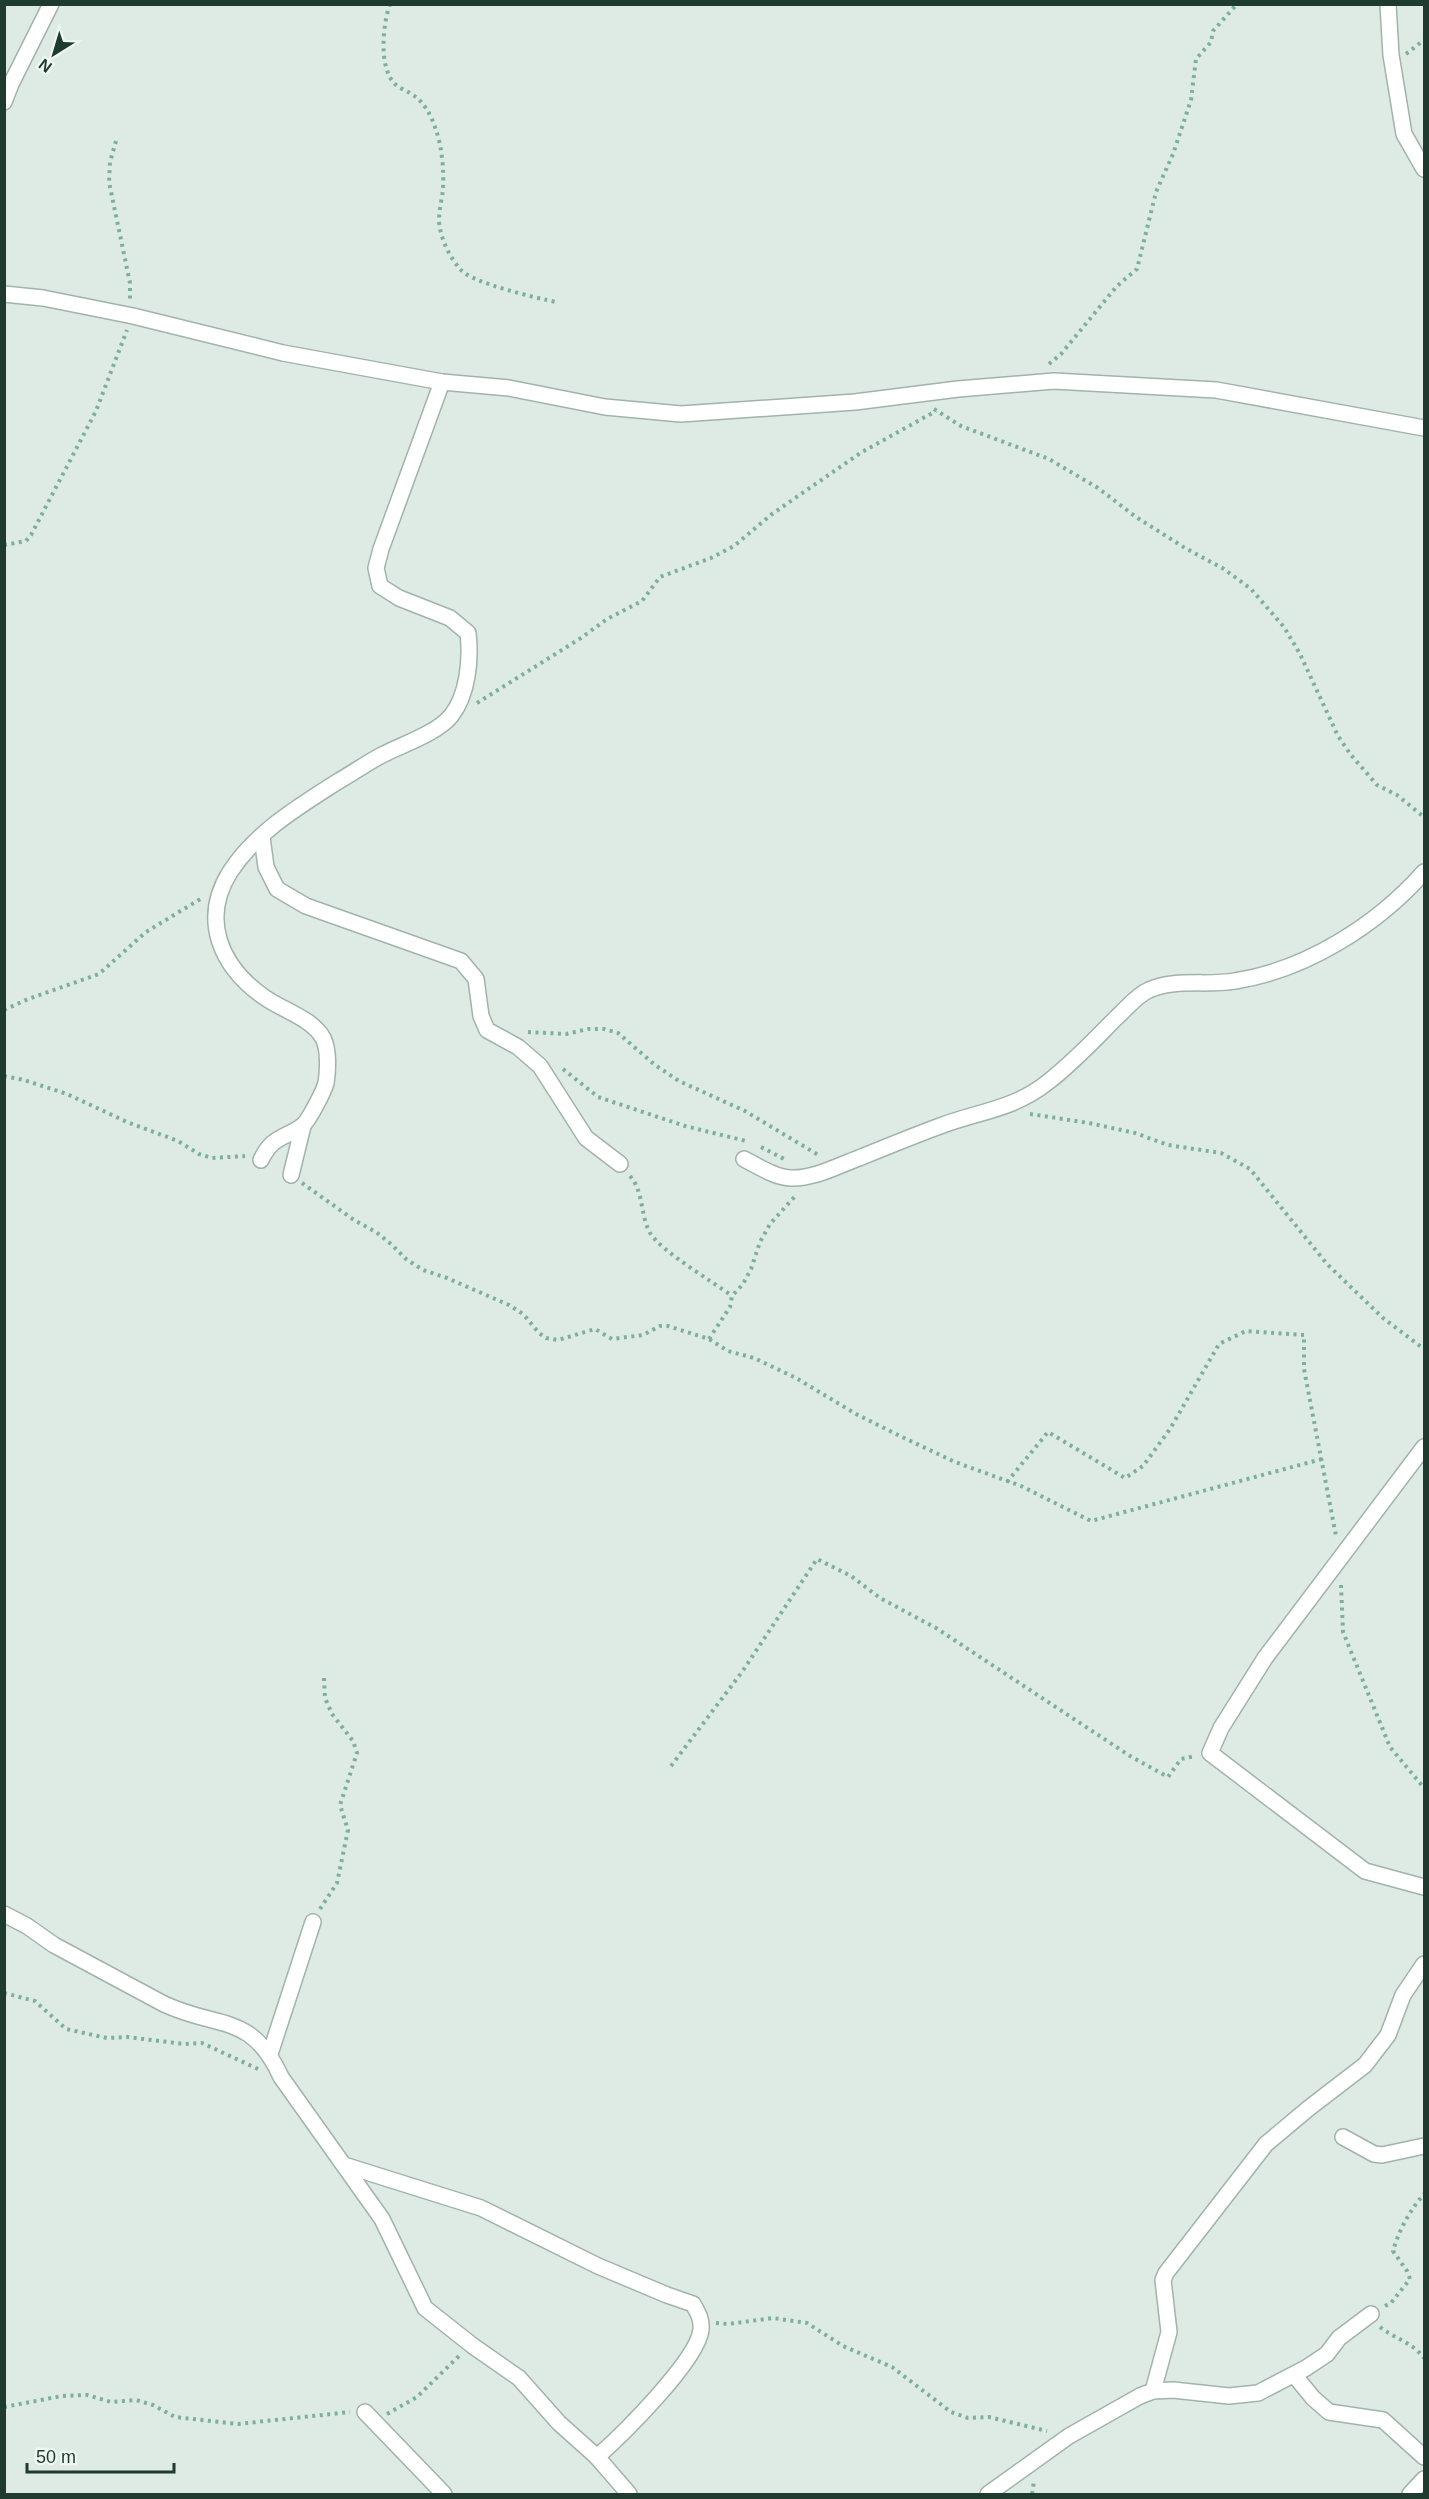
<svg xmlns="http://www.w3.org/2000/svg" width="1429" height="2499" viewBox="0 0 1429 2499" font-family="Arial,sans-serif">
<style>
.lines{fill:none;stroke-linecap:round;stroke-linejoin:round}
.minor-casing{stroke:#a1b3aa;stroke-width:18}
.path{stroke:#7db09a;stroke-width:4;stroke-dasharray:3 4.5;stroke-linecap:butt}
.minor{stroke:#fff;stroke-width:15}
</style>
<rect width="100%" height="100%" fill="#deebe4"/>
<g class="lines">
<g class="minor-casing">
<g id="minor">
<polyline points="1388,4 1391,55 1404,134 1424,169"/>
<polyline points="4,102 11,84 51,4"/>
<polyline points="4,294 43,298 133,316 283,353 442,382 509,388 605,407 681,414 855,402 958,389 1054,381 1216,390 1424,428"/>
<polyline points="262,837 266,867 277,889 306,906 461,961 476,979 481,1016 487,1030 518,1047 540,1066 586,1138 620,1164"/>
<path d="M744,1159C758,1166 774,1177 790,1178C814,1179 837,1166 859,1158C886,1147 913,1136 940,1126C979,1111 1013,1110 1048,1082C1074,1062 1095,1039 1118,1016C1127,1008 1137,995 1149,990C1175,978 1207,986 1235,981C1306,970 1377,925 1424,872"/>
<path d="M261,1160C272,1136 284,1139 302,1126C308,1122 324,1091 326,1083C328,1071 329,1049 323,1038C312,1018 282,1010 264,997C221,967 200,920 230,872C256,832 298,807 337,782C353,773 368,762 384,754C404,744 437,733 451,716C468,695 471,659 468,633L450,618L399,598L380,586L376,568L381,549L442,382"/>
<polyline points="291,1175 303,1126"/>
<polyline points="1424,1447 1265,1658 1221,1728 1210,1753 1365,1871 1424,1887"/>
<path d="M4,1914L27,1926L54,1945L164,2004C220,2030 251,2012 281,2077L382,2219L425,2308L473,2346L519,2378L559,2423L597,2457L629,2494"/>
<polyline points="270,2054 313,1922"/>
<polyline points="1343,2137 1374,2154 1382,2155 1424,2146"/>
<path d="M344,2165L481,2208L598,2266L667,2295L693,2304C698,2313 702,2319 701,2330C697,2361 622,2435 597,2457"/>
<polyline points="1295,2376 1313,2398 1329,2412 1383,2420 1424,2457"/>
<polyline points="1153,2391 1169,2332 1163,2280 1166,2273 1266,2144 1309,2108 1365,2065 1388,2035 1403,1995 1424,1964"/>
<polyline points="365,2412 444,2494"/>
<polyline points="988,2494 1069,2436 1140,2396 1153,2391 1173,2390 1229,2396 1258,2393 1306,2368 1327,2354 1339,2338 1371,2314"/>
<polyline points="1410,2494 1424,2479"/>
</g>
</g>
<g class="path">
<path d="M390,4C383,24 378,67 395,84C399,88 405,90 410,93C424,101 431,115 436,130C442,147 444,170 443,189C442,199 439,210 439,221C440,238 450,258 461,270C472,283 537,298 556,302"/>
<polyline points="1406,54 1424,40"/>
<polyline points="116,141 110,162 109,182 130,283 130,300"/>
<polyline points="1049,364 1061,354 1117,286 1137,269 1156,192 1173,154 1191,100 1196,59 1211,42 1213,31 1237,4"/>
<polyline points="934,409 961,426 1049,459 1098,488 1136,517 1185,548 1224,569 1251,589 1284,627 1300,654 1338,736 1351,755 1377,785 1397,795 1424,817"/>
<polyline points="4,545 26,541 31,535 96,411 127,330"/>
<polyline points="477,703 581,638 607,619 642,601 660,577 711,558 734,546 772,514 862,452 936,411"/>
<polyline points="4,1010 28,999 99,974 146,932 202,898"/>
<polyline points="528,1032 566,1034 588,1029 604,1029 618,1033 655,1065 679,1081 745,1111 820,1156"/>
<polyline points="563,1069 598,1097 685,1126 746,1141"/>
<polyline points="4,1076 24,1080 67,1094 127,1122 178,1141 199,1154 212,1158 245,1156"/>
<polyline points="1030,1114 1089,1123 1135,1133 1168,1145 1221,1153 1250,1169 1327,1264 1383,1318 1424,1349"/>
<polyline points="761,1147 786,1160"/>
<path d="M630,1176C644,1192 640,1215 650,1233C662,1252 712,1281 732,1296"/>
<polyline points="302,1183 354,1220 376,1232 391,1244 406,1259 423,1270 447,1278 509,1305 523,1314 539,1333 546,1338 558,1340 595,1329 612,1339 643,1335 660,1326 668,1326 709,1339 728,1351 754,1358 796,1378 856,1414 900,1436 955,1462 1021,1486 1091,1521 1322,1459"/>
<polyline points="709,1339 730,1307 732,1296 743,1284 751,1269 760,1242 770,1224 797,1194"/>
<polyline points="1007,1482 1048,1432 1125,1478 1143,1466 1170,1429 1219,1344 1246,1331 1304,1335 1304,1369 1336,1536"/>
<polyline points="1341,1585 1343,1632 1390,1747 1424,1788"/>
<polyline points="671,1766 742,1672 817,1559 851,1576 880,1598 936,1628 1130,1756 1168,1777 1181,1759 1195,1756"/>
<polyline points="320,1909 337,1883 348,1830 340,1805 357,1753 353,1741 332,1714 325,1698 324,1678"/>
<polyline points="4,1993 35,2001 66,2029 107,2038 127,2037 184,2044 202,2043 258,2069"/>
<path d="M1385,2306L1391,2303L1410,2279L1407,2271L1393,2251C1399,2230 1410,2210 1424,2194"/>
<polyline points="716,2323 728,2324 773,2318 807,2323 843,2346 892,2367 951,2412 968,2418 989,2417 1047,2431"/>
<path d="M1380,2327C1395,2339 1412,2342 1424,2358"/>
<polyline points="4,2407 62,2396 87,2395 111,2402 136,2400 153,2405 175,2417 238,2424 350,2412"/>
<polyline points="387,2414 417,2397 460,2355"/>
<polyline points="1032,2494 1034,2481"/>
</g>
<use href="#minor" class="minor"/>
</g>
<rect width="1429" height="2499" fill="none" stroke="#1f3b30" stroke-width="12"/>
<g transform="translate(54 54) rotate(217)" stroke="#eff7f2" stroke-width="4.5" paint-order="stroke">
<path d="M0-4.5L10 22L0 15L-10 22Z" fill="#1f3b30"/>
<text y="-9" font-size="16" font-weight="bold" text-anchor="middle" fill="#1f3b30">N</text>
</g>
<path d="M27 2463v9h147v-9" fill="none" stroke="#1f3b30" stroke-width="3"/>
<text x="36" y="2463" font-size="18" fill="#1f3b30" stroke="#eff7f2" stroke-width="4.5" paint-order="stroke">50 m</text>
</svg>
